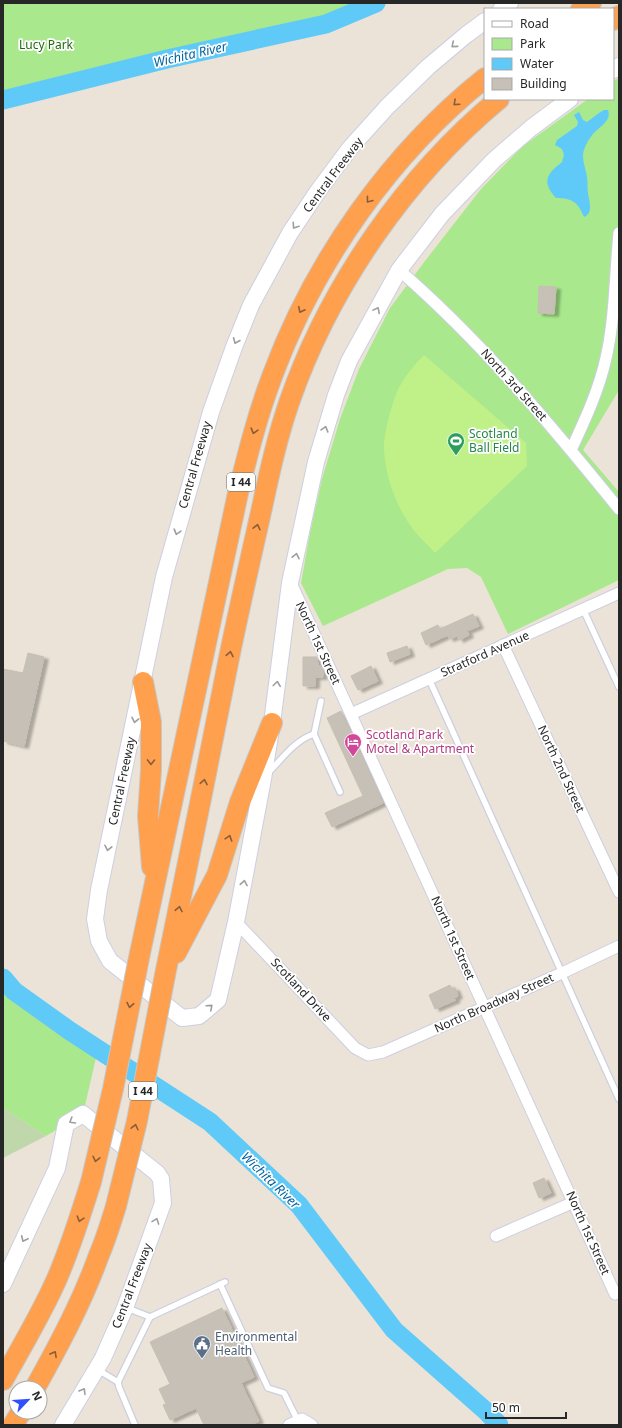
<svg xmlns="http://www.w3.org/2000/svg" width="622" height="1428" viewBox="0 0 622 1428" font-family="'Noto Sans',sans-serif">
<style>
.green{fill:#a9e88d}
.cemetery{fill:#c0d7ac}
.pitch{fill:#c0f088}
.water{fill:#5fcaf8}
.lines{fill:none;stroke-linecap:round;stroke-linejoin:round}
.river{stroke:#5fcaf8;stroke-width:19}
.building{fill:#c6c0b7;stroke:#c6bfb1;filter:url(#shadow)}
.lane-casing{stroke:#cccfe2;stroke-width:8}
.street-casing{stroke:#cccfe2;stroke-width:13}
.secondary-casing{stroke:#cccfe2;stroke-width:18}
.highway-casing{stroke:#c7c7c7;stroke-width:22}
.lane{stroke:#fff;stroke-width:5.5}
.street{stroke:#fff;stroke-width:11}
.secondary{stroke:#fff;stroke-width:16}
.highway{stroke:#ffa04e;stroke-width:20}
.highway-bridge-casing{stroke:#c7c7c7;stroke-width:22;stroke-linecap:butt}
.highway-bridge{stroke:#ffa04e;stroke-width:20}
.oneway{stroke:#9e9e9e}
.oneway2{stroke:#885d39}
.labels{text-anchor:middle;stroke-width:3.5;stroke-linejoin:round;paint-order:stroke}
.shield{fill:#fff;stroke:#686868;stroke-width:1}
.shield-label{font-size:11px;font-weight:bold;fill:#272727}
.park-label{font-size:12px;fill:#226813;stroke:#fff}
.street-label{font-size:12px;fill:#272727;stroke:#fff}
.leisure-label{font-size:12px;fill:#27864d;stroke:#fff;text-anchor:start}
.hotel-label{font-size:12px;fill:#b23c85;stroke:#fff;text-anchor:start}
.service-label{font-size:12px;fill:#4e5e75;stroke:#fff;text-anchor:start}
.water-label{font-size:13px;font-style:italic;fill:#0264a0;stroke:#fff}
</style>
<defs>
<filter id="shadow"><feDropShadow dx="4.5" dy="2.5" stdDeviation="1" flood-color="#0004"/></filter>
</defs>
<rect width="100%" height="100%" fill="#ebe3d7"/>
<g class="green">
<polygon points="3,3 376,3 326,24 167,59 3,100"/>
<polygon points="619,78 619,390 583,450 619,492 619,580 508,634 481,577 467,568 448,569 323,626 301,583 310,533 322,479 340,419 359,369 390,308 425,261 481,189 523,146 588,99 613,99 613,81"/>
<polygon points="3,978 14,991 70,1031 98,1049 83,1114 46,1136 3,1108"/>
</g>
<polygon class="cemetery" points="3,1108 46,1136 3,1158"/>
<path class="pitch" d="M424,355L526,443L527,466L435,553C429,546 422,540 416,533C397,510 385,477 384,448C383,438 392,402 397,392C403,378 414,365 424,355Z"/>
<path class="water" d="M604,110H608C612,121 599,127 593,134C588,140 583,149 583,156C583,163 586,170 587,177C588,182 587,188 588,193C589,201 594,213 584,217C578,202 572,198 556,198C541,181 547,174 562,162L564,155L562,149L555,145L557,140L577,126L578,122L574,115L579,112L583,120L587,122L599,113Z"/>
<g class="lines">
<g class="river">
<polyline points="3,100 167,59 326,24 376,3"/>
<polyline points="3,978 14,991 70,1031 210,1122 299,1205 394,1330 488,1413 499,1425"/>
</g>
</g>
<g class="building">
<polygon points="539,286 556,287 554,314 538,313"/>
<polygon points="473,614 479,626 467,631 469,635 459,640 457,636 449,639 448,635 426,645 421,633 438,625 440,629"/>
<polygon points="407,646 410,654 390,662 387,653"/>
<polygon points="28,653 44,657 24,746 3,741 3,669 23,673"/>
<polygon points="303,657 317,657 318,666 321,666 323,671 323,677 315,677 315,686 303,686"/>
<polygon points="371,666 378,681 358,690 351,676"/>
<polygon points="341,711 383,803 332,827 325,813 363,796 327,718"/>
<polygon points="450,985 452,989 455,988 458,996 454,998 456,1000 435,1009 429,995"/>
<polygon points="544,1178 551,1193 539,1198 533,1183"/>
<polygon points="222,1308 254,1377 241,1383 259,1421 250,1425 204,1425 196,1408 170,1420 163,1405 166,1404 159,1389 170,1384 150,1342"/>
</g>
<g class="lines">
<g class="lane-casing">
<g id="lane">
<polyline points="583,609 619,687"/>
<polyline points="429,679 619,1099"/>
<polyline points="314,734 321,701"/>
<path d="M268,773C282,759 295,740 314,734L340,792"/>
<polyline points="220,1284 268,1388 284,1393 298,1421"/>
<polyline points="127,1308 150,1317 225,1282"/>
<polyline points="98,1370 118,1382"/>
<polyline points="135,1425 119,1387 118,1382 150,1317"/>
</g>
</g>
<g class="street-casing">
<g id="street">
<path d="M399,270C482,342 550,424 619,509"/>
<path d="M571,450C585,420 599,390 606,358C615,319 615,274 619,233"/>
<polyline points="291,583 615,1294 619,1292"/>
<polyline points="503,645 619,892"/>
<polyline points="351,714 619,593"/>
<polyline points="236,922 355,1048 368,1055 383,1052 562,973 619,946"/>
<polyline points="496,1236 574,1202"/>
<polyline points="289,1425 302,1419 312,1425"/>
</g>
</g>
<g class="secondary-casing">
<g id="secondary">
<polyline points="501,9 510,3"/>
<polyline points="485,21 466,35 428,67 387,107 350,148 318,191 290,233 251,305 234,347 211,412 164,577 99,890 95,919 99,941 110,961 182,1018 199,1016 218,1000 236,922 263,779 272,723 290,583 316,462 336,395 349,361 399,270 442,214 494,160 531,128 570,99"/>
<polyline points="613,70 619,66"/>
<polyline points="3,1284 57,1168 66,1124 83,1114 157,1173 161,1179 163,1203 125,1308 103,1358 63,1425"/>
</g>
</g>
<g class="highway-casing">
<g id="highway">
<polyline points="581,9 591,3"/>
<polyline points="613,20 619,16"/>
<polyline points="143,682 151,722 151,770 148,816 152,867"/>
<path d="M140,953L238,493C248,453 258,413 273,374C315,261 391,153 485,78"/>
<polyline points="176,953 217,875 240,802 272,723"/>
<path d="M165,975C187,869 208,764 229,658C239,609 250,561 261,512C269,475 277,437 290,400C330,286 406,176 499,99"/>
<path d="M3,1380C21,1348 40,1316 55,1283C70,1250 80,1216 91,1182"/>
<path d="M35,1388C59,1345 82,1302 99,1255C106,1239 111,1222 116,1206"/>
<polyline points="13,1425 21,1412"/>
</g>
</g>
<use href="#lane" class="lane"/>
<use href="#street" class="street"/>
<use href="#secondary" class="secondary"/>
<use href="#highway" class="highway"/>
<g class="highway-bridge-casing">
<g id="highway-bridge">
<polyline points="91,1182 113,1089 140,953"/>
<polyline points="116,1206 137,1121 165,975"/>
</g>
</g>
<use href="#highway-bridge" class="highway-bridge"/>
</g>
<defs><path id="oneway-chevron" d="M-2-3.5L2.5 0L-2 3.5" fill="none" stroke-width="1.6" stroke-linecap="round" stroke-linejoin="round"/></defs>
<g class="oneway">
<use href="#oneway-chevron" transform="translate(454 45) rotate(140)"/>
<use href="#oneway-chevron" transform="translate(295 226) rotate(124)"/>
<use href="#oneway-chevron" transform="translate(377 310) rotate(-62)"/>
<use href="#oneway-chevron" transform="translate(236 341) rotate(113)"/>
<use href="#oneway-chevron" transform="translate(325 429) rotate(-74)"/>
<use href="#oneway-chevron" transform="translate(177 532) rotate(106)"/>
<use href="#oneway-chevron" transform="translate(296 556) rotate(-78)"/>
<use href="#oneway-chevron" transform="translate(277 684) rotate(-83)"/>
<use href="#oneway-chevron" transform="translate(135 720) rotate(102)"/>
<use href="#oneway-chevron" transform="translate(108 848) rotate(102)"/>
<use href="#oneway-chevron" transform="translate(244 883) rotate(-80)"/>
<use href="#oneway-chevron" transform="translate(210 1007) rotate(-42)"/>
<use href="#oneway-chevron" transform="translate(72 1121) rotate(149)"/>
<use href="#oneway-chevron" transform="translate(156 1221) rotate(-70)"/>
<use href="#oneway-chevron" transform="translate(24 1239) rotate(115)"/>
<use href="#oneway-chevron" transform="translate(83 1391) rotate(-59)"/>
</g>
<g class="oneway2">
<use href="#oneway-chevron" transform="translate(456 103) rotate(138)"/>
<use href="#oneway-chevron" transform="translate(369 200) rotate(128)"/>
<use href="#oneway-chevron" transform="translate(301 310) rotate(116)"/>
<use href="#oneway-chevron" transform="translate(254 431) rotate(106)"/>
<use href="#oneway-chevron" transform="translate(257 527) rotate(-77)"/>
<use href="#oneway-chevron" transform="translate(230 654) rotate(-79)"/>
<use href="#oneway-chevron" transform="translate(151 762) rotate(91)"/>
<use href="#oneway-chevron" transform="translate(204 782) rotate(-79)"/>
<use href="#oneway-chevron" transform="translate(229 838) rotate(-72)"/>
<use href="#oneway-chevron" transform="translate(179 909) rotate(-79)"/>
<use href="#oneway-chevron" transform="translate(130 1005) rotate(101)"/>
<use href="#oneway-chevron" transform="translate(135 1127) rotate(-77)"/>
<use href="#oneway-chevron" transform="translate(96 1159) rotate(103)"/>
<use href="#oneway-chevron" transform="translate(80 1219) rotate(107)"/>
<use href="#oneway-chevron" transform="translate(54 1354) rotate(-61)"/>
</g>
<defs>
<g id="stadium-pin" transform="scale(0.9)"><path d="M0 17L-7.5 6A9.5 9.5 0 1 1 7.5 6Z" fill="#2e9e5b" stroke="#fff"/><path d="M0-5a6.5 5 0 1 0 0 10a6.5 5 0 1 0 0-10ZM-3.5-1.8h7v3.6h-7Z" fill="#fff"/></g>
<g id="hotel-pin" transform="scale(0.9)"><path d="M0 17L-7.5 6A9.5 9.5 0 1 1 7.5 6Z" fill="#d1479c" stroke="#fff"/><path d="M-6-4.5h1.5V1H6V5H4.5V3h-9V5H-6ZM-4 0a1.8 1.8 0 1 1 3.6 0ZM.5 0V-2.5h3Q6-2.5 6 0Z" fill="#fff"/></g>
<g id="civic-pin" transform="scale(0.9)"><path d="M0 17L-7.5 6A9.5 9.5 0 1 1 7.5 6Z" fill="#5c6f8a" stroke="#fff"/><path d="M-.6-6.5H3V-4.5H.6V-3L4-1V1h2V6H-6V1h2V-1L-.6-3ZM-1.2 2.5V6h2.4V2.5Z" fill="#fff"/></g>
</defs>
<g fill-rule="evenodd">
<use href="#stadium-pin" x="456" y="441"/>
<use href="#hotel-pin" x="353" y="742"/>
<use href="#civic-pin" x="202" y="1344"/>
</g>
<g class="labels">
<g class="shield">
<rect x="227" y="473" width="28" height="18" rx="3"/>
<rect x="129" y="1082" width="28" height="18" rx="3"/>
</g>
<g class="shield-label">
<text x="241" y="486">I 44</text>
<text x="143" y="1095">I 44</text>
</g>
<g class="park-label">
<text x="46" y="49">Lucy Park</text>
</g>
<g class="street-label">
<text transform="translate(333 175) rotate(-53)" y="4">Central Freeway</text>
<text transform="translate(514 385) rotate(48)" y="4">North 3rd Street</text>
<text transform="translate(195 465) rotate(-74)" y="4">Central Freeway</text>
<text transform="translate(318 643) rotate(65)" y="4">North 1st Street</text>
<text transform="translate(485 654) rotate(-24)" y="4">Stratford Avenue</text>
<text transform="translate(561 769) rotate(65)" y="4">North 2nd Street</text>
<text transform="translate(122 781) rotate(-78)" y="4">Central Freeway</text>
<text transform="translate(453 938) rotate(66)" y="4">North 1st Street</text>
<text transform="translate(301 990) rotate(47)" y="4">Scotland Drive</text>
<text transform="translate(494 1003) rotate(-24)" y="4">North Broadway Street</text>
<text transform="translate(588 1233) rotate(66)" y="4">North 1st Street</text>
<text transform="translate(132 1286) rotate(-69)" y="4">Central Freeway</text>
</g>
<g class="leisure-label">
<text x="469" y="438">Scotland<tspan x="469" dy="14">Ball Field</tspan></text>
</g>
<g class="hotel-label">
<text x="366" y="739">Scotland Park<tspan x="366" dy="14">Motel &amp; Apartment</tspan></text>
</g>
<g class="service-label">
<text x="215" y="1341">Environmental<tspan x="215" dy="14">Health</tspan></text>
</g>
<g class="water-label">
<text transform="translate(190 54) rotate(-13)" y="5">Wichita River</text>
<text transform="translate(271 1180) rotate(44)" y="5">Wichita River</text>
</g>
</g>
<rect width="622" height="1428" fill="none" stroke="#272727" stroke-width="8"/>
<rect x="484" y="8" width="130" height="92" fill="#ffffff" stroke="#a9a9a9"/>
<rect x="492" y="21" width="20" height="6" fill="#ffffff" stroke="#a9a9a9"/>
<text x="520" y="28" font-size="12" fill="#272727">Road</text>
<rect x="492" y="38" width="20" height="12" fill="#a9e88d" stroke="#a9a9a9"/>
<text x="520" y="48" font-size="12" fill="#272727">Park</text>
<rect x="492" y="58" width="20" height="12" fill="#5fcaf8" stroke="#a9a9a9"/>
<text x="520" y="68" font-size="12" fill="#272727">Water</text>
<rect x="492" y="78" width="20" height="12" fill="#c6c0b7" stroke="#a9a9a9"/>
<text x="520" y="88" font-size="12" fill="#272727">Building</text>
<g transform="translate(28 1400) rotate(65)"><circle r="19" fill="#ffffff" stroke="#a9a9a9"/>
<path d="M0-3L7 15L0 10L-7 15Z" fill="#3050ff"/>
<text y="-6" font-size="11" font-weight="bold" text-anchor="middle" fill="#272727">N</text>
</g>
<path d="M486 1412v6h80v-6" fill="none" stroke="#272727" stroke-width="2"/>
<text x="492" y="1412" font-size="12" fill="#272727" stroke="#ffffff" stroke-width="3" paint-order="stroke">50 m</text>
</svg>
